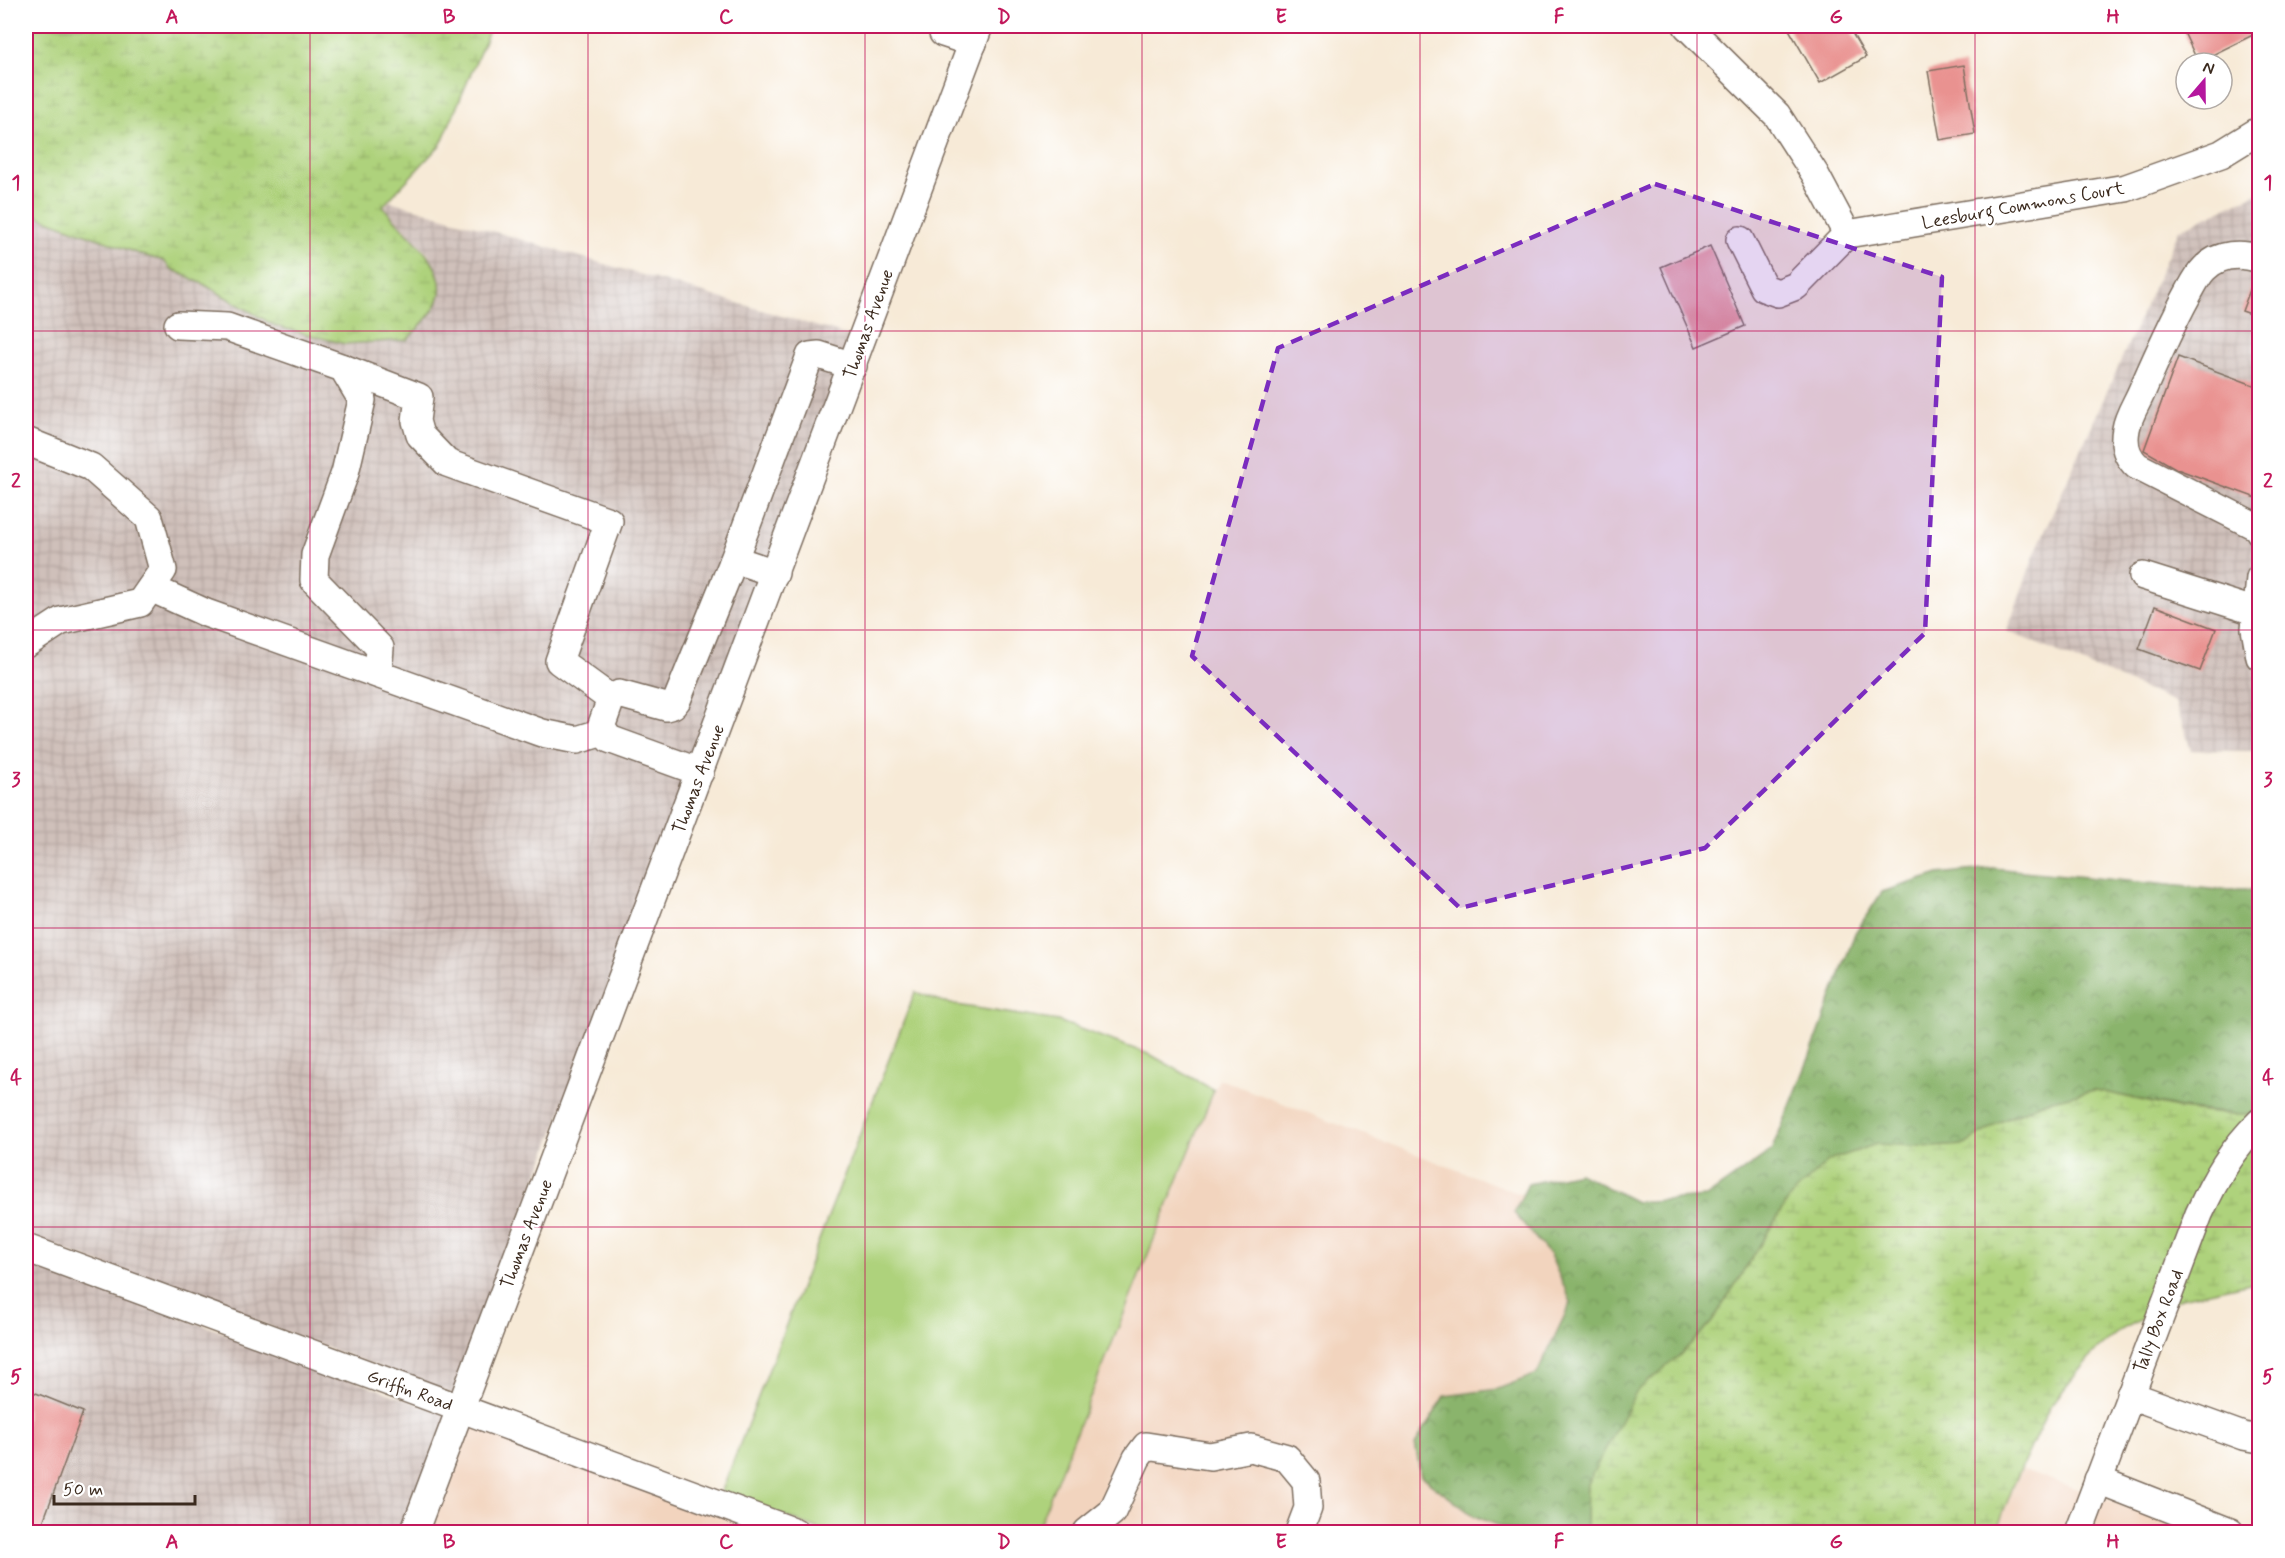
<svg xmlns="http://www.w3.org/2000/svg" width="2285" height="1558" viewBox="0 0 2285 1558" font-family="Mynerve,sans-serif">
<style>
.built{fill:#f2d4be}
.industrial{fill:url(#industrial-grid)}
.grass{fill:#aed27c;stroke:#747e4d;stroke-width:1.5}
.forest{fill:url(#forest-crowns);stroke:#626f45;stroke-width:1.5}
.wetland{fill:url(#wetland-marsh);stroke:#747e4d;stroke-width:1.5}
.building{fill:#e99290}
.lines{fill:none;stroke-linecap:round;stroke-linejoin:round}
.minor-casing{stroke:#7d6d5f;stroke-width:30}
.minor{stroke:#fff;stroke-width:27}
.marked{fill:#7b2cbf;fill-opacity:0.2;stroke:#7b2cbf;stroke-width:4.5;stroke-dasharray:12 8;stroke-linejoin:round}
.grid{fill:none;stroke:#c2185b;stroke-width:1.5;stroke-opacity:0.55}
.labels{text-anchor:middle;stroke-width:5;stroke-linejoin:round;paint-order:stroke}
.street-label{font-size:18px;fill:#3b2a1e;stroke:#fff}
.neatline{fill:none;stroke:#c2185b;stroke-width:2}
.grid-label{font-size:20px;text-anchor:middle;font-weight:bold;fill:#c2185b}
</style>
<defs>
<pattern id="industrial-grid" width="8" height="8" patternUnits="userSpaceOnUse" patternTransform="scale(1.5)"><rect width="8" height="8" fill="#cfc0ba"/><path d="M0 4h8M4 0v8" fill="none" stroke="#b3a59f"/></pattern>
<pattern id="forest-crowns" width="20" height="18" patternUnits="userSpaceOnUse" patternTransform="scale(1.5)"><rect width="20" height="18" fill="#8ab46c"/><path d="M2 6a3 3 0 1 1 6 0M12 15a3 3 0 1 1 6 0" fill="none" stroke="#729358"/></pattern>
<pattern id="wetland-marsh" width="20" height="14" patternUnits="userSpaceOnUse" patternTransform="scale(1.5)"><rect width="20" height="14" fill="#aed27c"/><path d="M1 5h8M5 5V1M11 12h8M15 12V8" fill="none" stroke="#97b46b"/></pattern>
</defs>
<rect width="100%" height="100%" fill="#fff"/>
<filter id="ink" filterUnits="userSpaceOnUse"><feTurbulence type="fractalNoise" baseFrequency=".0167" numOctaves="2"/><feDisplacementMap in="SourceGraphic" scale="12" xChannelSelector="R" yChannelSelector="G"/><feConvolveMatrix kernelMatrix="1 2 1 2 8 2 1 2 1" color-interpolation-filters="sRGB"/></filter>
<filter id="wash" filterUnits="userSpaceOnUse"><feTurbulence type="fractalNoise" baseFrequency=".008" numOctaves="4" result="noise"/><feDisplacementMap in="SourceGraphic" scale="24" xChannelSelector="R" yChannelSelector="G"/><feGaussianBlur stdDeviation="1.35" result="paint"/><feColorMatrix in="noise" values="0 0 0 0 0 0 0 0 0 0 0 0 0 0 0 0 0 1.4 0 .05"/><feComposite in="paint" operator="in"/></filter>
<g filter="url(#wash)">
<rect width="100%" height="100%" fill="#f7ead7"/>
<g class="built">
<polygon points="1219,1079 1523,1195 1514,1213 1550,1255 1572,1301 1537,1374 1498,1389 1445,1396 1474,1516 1516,1532 1036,1532"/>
<polygon points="466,1422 764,1532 425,1532"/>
<polygon points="2021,1469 2199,1532 1996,1532"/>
</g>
<g class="industrial">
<polygon points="2259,192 2259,751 2191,750 2175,702 2007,631 2035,553 2179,230"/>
<polygon points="390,201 853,337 455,1395 26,1236 26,212 142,255 164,261 171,269 205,285 436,306 441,281 428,253 384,207"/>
<polygon points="26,1260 448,1415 404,1532 26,1532"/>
</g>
<polygon class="grass" points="915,992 950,1004 1058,1021 1151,1055 1214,1090 1036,1532 827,1532 721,1493"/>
<polygon class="forest" points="1992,868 2221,890 2259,890 2259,1113 2238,1115 2181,1108 2094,1090 2044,1102 1998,1123 1965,1145 1935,1147 1762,1242 1712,1322 1679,1356 1587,1484 1586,1532 1516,1532 1474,1516 1421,1476 1415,1444 1445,1396 1498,1389 1537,1374 1571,1302 1550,1255 1514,1213 1528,1184 1579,1173 1636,1202 1706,1197 1773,1149 1817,1038 1855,933 1882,892 1939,874"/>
<g class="wetland">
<path d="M26,26H491L441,144L383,206C403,234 458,268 435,307C428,319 416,330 407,340L345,344L275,326L205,285L171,269L164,261L142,255L26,212Z"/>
<path d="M2095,1090C2148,1101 2205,1119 2259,1113V1277L2254,1282L2181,1298L2119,1331L2094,1352L2049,1408L2014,1484L1996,1532H1586L1587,1484L1636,1392L1679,1356L1712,1322L1790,1197L1829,1160L1877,1144L1935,1147L1965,1145L1998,1123L2044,1102Z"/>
</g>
<g id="blocks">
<g class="building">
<polygon points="1787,26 1848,26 1866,57 1820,83"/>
<polygon points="2181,26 2259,26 2259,32 2198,62"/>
<polygon points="1964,65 1975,134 1940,140 1928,71"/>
<polygon points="1710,246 1745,326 1696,347 1661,267"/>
<polygon points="2256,274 2259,274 2259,317 2242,311"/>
<polygon points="2178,357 2259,387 2259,499 2177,469 2144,450"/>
<polygon points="2155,606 2216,629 2200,671 2139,649"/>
<polygon points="26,1389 83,1412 39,1533 26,1533"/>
</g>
</g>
</g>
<g filter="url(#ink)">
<use href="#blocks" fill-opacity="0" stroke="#7d6d5f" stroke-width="1.5"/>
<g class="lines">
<g class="minor-casing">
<g id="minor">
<polyline points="1687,26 1777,115 1815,174 1847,234"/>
<polyline points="943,33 973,43"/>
<polyline points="1847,234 2126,188 2221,154 2260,130"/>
<polyline points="1740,240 1764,288 1778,293 1796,286 1847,234"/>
<path d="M2260,259C2241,253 2219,253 2204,269C2197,276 2192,287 2187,296C2170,327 2156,359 2142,391C2137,403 2128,416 2126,429C2123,444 2126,456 2137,466L2257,527L2260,532"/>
<polyline points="178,325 227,327 343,368 362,400 345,473 315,555 314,580 380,648 378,674"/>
<polyline points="343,368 419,397 416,421 420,435 447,463 609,521 559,661 611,699"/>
<polyline points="26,441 91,467 149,518 163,570 140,603 61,621 26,644"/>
<polyline points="733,562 810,356 819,355 853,366"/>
<polyline points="2143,576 2257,612"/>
<polyline points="2260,578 2255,629 2260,657"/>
<polyline points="151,588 206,613 542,733 577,740 603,732"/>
<polyline points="700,772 609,739 601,727 611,699 619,694 666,707 673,705 677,700 733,562 739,561 775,573"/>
<polyline points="26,1248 795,1532"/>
<polyline points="2130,1395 2243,1436 2260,1439"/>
<polyline points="2098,1480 2230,1532"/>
<polyline points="414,1532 979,26"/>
<polyline points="1087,1532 1112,1512 1137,1458 1146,1446 1210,1456 1251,1448 1287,1458 1306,1481 1308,1508 1299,1532"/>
<path d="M2079,1532L2199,1214C2215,1179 2232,1149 2260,1122"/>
</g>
</g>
<use href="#minor" class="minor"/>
</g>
</g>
<path class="marked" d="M1655,184L1942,277L1925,633L1705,848L1460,908L1192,656L1278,348Z"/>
<path class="grid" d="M310,26V1532M588,26V1532M865,26V1532M1142,26V1532M1420,26V1532M1697,26V1532M1975,26V1532M26,331H2260M26,630H2260M26,928H2260M26,1227H2260"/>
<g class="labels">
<g class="street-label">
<text transform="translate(2023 205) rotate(-10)" y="6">Leesburg Commons Court</text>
<text transform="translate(868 324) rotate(-70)" y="6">Thomas Avenue</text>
<text transform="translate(698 779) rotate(-69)" y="6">Thomas Avenue</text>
<text transform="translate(526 1234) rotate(-69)" y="6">Thomas Avenue</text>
<text transform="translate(2158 1321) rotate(-69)" y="6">Tally Box Road</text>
<text transform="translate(410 1390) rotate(20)" y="6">Griffin Road</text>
</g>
</g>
<rect width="2285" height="1558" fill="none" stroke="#fff" stroke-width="66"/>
<g transform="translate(2204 81) rotate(20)"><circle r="28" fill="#ffffff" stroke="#b1aaa5" stroke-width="1.5"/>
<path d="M0-4.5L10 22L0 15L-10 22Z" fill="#b5179e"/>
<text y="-9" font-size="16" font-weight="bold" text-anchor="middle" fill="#3b2a1e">N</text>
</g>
<path d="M54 1495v9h141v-9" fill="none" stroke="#3b2a1e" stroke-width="3"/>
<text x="63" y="1495" font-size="18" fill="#3b2a1e" stroke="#ffffff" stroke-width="4.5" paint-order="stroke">50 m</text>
<rect x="33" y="33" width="2219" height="1492" class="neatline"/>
<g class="grid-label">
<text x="172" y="23">A</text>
<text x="449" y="23">B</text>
<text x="726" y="23">C</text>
<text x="1004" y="23">D</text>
<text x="1281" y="23">E</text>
<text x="1559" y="23">F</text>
<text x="1836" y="23">G</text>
<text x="2113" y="23">H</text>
<text x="16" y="189">1</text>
<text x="2268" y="189">1</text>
<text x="16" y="487">2</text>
<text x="2268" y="487">2</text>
<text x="16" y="786">3</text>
<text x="2268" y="786">3</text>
<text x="16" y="1084">4</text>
<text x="2268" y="1084">4</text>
<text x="16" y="1383">5</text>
<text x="2268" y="1383">5</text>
<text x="172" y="1548">A</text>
<text x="449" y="1548">B</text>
<text x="726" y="1548">C</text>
<text x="1004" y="1548">D</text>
<text x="1281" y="1548">E</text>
<text x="1559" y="1548">F</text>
<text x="1836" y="1548">G</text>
<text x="2113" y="1548">H</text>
</g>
</svg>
